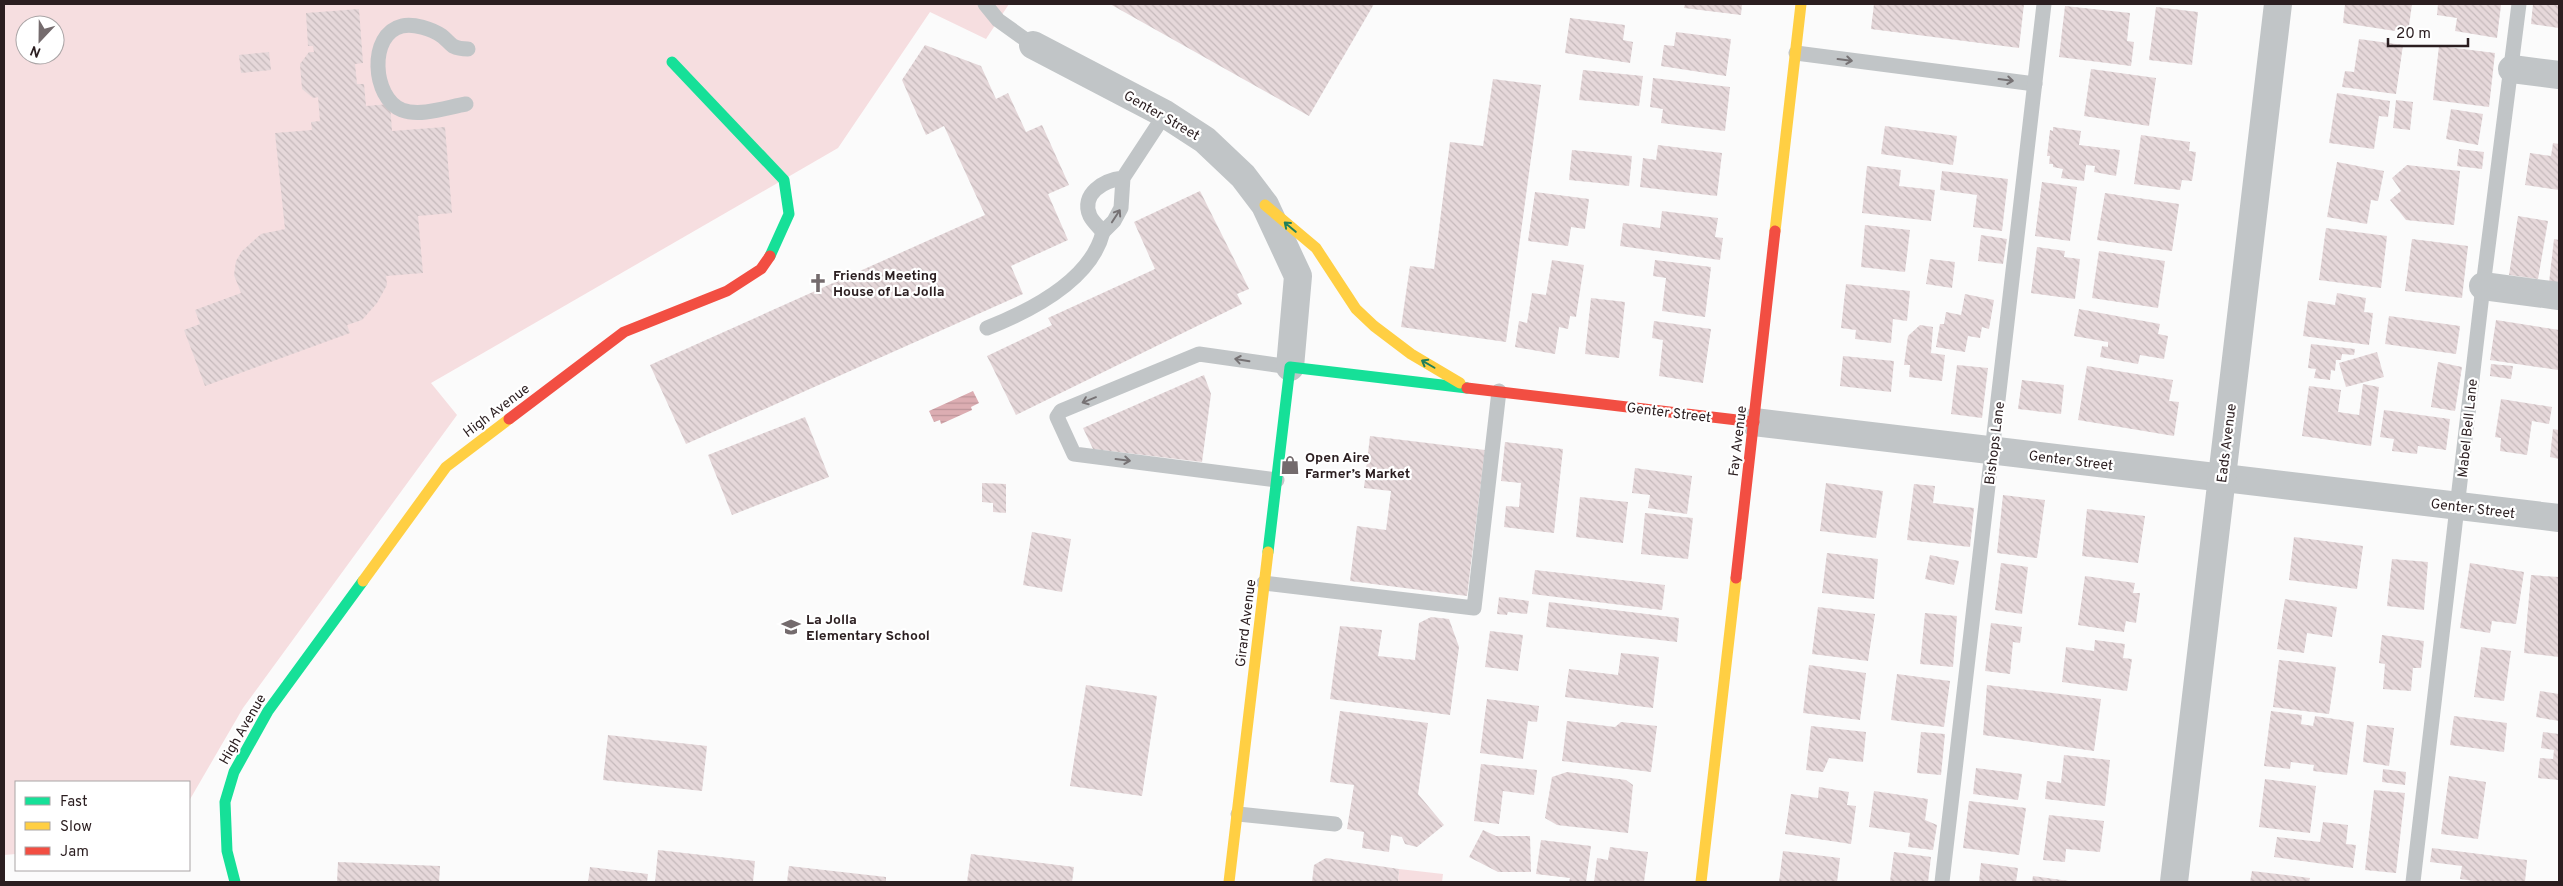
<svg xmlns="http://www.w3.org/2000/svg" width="2563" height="886" viewBox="0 0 2563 886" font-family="Overpass,sans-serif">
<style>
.grass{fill:#f6dee0;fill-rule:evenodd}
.water{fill:url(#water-rules)}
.building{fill:url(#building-back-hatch)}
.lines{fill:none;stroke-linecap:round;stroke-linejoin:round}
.lane{stroke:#c1c5c7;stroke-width:15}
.street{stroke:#c1c5c7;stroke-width:28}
.fast{stroke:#16e098;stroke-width:11}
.slow{stroke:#ffcf43;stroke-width:11}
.jam{stroke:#f24e42;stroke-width:11}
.oneway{stroke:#767274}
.oneway2{stroke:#207f5c}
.labels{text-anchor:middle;stroke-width:4.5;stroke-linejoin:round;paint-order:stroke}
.street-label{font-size:14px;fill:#2b1e20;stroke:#fff}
.poi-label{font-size:14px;font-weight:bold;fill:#2b1e20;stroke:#fff;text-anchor:start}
</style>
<defs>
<pattern id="water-rules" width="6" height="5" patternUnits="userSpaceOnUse" patternTransform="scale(1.25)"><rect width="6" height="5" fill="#dcadb2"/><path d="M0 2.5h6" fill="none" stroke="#bd9499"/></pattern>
<pattern id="building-back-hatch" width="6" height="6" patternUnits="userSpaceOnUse" patternTransform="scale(1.25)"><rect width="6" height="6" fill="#e6d8da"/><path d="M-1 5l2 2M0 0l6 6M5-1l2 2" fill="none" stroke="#c5b9bb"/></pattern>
</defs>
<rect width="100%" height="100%" fill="#fbfbfb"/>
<g class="grass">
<path d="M4,4H1009L986,39L930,12L838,148L431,383L457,415L243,708L189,801V782H16V854L4,855ZM25,25H55V55H25Z"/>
<polygon points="1399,869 1443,874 1442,882 1398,882"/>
</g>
<polygon class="water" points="973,391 979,403 971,407 972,410 941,424 940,420 934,422 929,411"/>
<g class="building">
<polygon points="1110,4 1374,4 1309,116"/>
<polygon points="1685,4 1742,4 1741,15 1684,8"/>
<polygon points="1874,4 2024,4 2019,48 1871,29"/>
<polygon points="2345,4 2412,4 2408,33 2343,23"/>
<polygon points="2438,4 2501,5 2497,38 2455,31 2457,18 2437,15"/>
<polygon points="2533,4 2559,4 2559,28 2531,24"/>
<polygon points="2065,6 2130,13 2127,41 2134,42 2131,66 2059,57"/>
<polygon points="2156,7 2198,12 2192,65 2149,60"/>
<polygon points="359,9 363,63 355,64 357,84 364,84 366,106 390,104 392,131 445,127 452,213 418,216 423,273 386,276 387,285 377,303 362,320 347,325 350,333 205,386 184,330 200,324 195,310 241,293 234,275 236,261 242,251 261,234 285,229 275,133 312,130 311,122 320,121 318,97 313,98 302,89 300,64 309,52 314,52 313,46 308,46 306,13"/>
<polygon points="1570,18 1625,25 1623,40 1633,42 1630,63 1565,53"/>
<polygon points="1676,32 1731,39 1726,76 1661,66 1664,45 1674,46"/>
<polygon points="2359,39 2403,45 2396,94 2342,87 2345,71 2354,72"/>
<polygon points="925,45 981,66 996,99 1008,93 1026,132 1042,125 1069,185 1048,194 1068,240 1011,266 1023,294 686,444 650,365 985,215 944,126 926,135 902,80"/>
<polygon points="2439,46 2495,53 2489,107 2433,100"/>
<polygon points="269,52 271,70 241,73 239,55"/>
<polygon points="2091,69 2156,78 2149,126 2084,116"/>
<polygon points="1583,70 1643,76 1639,106 1579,100"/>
<polygon points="1653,78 1730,87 1725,131 1661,123 1663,109 1650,107"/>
<polygon points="1493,79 1541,85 1506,342 1401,327 1410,266 1434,269 1450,142 1483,146"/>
<polygon points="2337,93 2390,101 2388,117 2379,116 2374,149 2329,143"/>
<polygon points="2396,100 2413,102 2410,130 2393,128"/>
<polygon points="2451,109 2483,114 2478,145 2446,139"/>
<polygon points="1885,126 1957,136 1953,165 1881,154"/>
<polygon points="2053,127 2081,131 2079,145 2120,150 2116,176 2094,172 2095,166 2086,165 2084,181 2061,178 2063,169 2053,167 2053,164 2049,164 2050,156 2047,156 2050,130 2053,131"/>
<polygon points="2141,135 2190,142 2189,151 2196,152 2192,181 2182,180 2180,190 2134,184"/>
<polygon points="2553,143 2559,144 2559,190 2525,185 2530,153 2551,156"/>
<polygon points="1658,145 1722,153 1717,196 1640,187 1643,158 1656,160"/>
<polygon points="2459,149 2484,152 2482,169 2457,166"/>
<polygon points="1572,150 1632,156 1629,186 1569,180"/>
<polygon points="2337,162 2384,171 2378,201 2371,200 2367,224 2327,217"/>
<polygon points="2407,165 2460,171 2454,225 2406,220 2390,200 2401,191 2392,178"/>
<polygon points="1867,166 1901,170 1899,186 1935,190 1931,221 1862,213"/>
<polygon points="1942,171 2008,179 2002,231 1973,227 1977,195 1940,190"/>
<polygon points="2042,182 2077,187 2070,241 2035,236"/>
<polygon points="1200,191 1249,289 1237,294 1242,304 1016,415 987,356 1052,325 1048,318 1155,269 1134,222"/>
<polygon points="1535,192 1589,199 1585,229 1571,227 1568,246 1528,241"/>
<polygon points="2105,193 2179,204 2172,251 2097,240"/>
<polygon points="1662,211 1718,218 1715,237 1723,238 1720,260 1620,246 1623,223 1660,228"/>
<polygon points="2518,216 2548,221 2538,279 2509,275"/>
<polygon points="1865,225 1910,230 1905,272 1861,267"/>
<polygon points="2326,228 2387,236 2381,288 2319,280"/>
<polygon points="1981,235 2007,239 2003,264 1978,261"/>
<polygon points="2412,239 2468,246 2462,298 2405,291"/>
<polygon points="2554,239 2559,240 2559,284 2549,283"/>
<polygon points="2037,247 2065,251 2064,257 2080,259 2075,299 2031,293"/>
<polygon points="2099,251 2165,261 2158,308 2092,298"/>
<polygon points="1930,259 1955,262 1952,288 1926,284"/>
<polygon points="1552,260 1584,265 1576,317 1570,316 1568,329 1559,327 1555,354 1515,347 1519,321 1527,323 1532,293 1546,295"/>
<polygon points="1655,260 1711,267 1705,317 1662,311 1666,278 1653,276"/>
<polygon points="1846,284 1910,291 1907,321 1893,319 1891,343 1855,339 1856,330 1841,328"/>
<polygon points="2337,293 2366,298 2364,312 2373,313 2369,345 2303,336 2308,301 2335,305"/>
<polygon points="1965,294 1994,300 1989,329 1982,327 1980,338 1968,336 1965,352 1936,347 1940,324 1944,324 1946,312 1961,315"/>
<polygon points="1591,298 1625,302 1619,358 1585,354"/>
<polygon points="2079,309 2160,324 2158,334 2168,336 2164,359 2140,355 2138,364 2100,357 2102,346 2108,347 2108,342 2074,336"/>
<polygon points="2389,316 2460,326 2456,354 2385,344"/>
<polygon points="2496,320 2559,330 2558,370 2490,360"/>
<polygon points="1654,321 1711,329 1703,383 1659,376 1663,340 1652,338"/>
<polygon points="1920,325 1933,327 1931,353 1945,355 1942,381 1909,377 1910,365 1904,365 1908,336"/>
<polygon points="2311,344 2355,349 2354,355 2342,354 2341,360 2336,360 2335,371 2331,370 2330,380 2314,378 2316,369 2308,368"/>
<polygon points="2377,352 2384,377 2346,387 2339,363"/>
<polygon points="1843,356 1894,361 1891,392 1840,386"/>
<polygon points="2438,362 2462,367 2455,411 2431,407"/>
<polygon points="2491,364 2513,366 2511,379 2490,376"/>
<polygon points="1957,365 1988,368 1982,418 1951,414"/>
<polygon points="2087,366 2173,380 2169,401 2179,402 2174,436 2078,420"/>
<polygon points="1204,375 1211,394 1202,462 1093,449 1083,428"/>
<polygon points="2022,380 2064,385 2061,414 2018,409"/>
<polygon points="2363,384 2379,387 2371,446 2302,436 2309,386 2341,390 2338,412 2359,415"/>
<polygon points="2501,399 2552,407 2549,424 2532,421 2527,455 2500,451 2501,438 2495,437"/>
<polygon points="2384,410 2450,419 2446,450 2418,446 2417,454 2392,451 2394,439 2380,437"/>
<polygon points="805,417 829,477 732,515 708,455"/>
<polygon points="2553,429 2559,430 2559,459 2550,457"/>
<polygon points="1370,436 1485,450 1467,596 1350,581 1357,526 1386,530 1391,491 1364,488"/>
<polygon points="1505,442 1563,449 1554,533 1504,527 1506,506 1519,507 1521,483 1501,481"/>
<polygon points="1635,468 1692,476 1687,514 1648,508 1650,495 1632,493"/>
<polygon points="982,483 1006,484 1006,513 993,512 993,503 982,502"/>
<polygon points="1826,483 1883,491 1876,538 1820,531"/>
<polygon points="1914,484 1935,486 1933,503 1974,508 1970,547 1907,540"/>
<polygon points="2003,495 2045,500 2037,558 1997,553"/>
<polygon points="1580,497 1628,502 1623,543 1576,537"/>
<polygon points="2087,509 2145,516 2138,563 2082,556"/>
<polygon points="1645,513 1693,518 1688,559 1641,554"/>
<polygon points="1032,532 1071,539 1062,592 1023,585"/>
<polygon points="2294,537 2363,546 2357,589 2289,580"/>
<polygon points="1827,553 1878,559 1874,599 1822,593"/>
<polygon points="1930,555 1959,561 1954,585 1925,579"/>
<polygon points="2392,559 2428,562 2424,610 2387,606"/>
<polygon points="2001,563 2028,567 2022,614 1995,610"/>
<polygon points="2470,563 2524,572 2516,624 2492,621 2490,633 2460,628"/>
<polygon points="1535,570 1665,585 1662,610 1532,594"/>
<polygon points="2531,575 2559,577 2559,657 2524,653"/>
<polygon points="2085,576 2135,583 2133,593 2140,593 2136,623 2126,621 2124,632 2078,625"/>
<polygon points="1499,597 1529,601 1527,614 1508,612 1507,615 1497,614"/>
<polygon points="2285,599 2337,607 2332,637 2307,633 2304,653 2277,649"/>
<polygon points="1549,602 1679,618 1677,642 1546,627"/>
<polygon points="1818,607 1875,614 1868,661 1812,654"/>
<polygon points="1925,613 1957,616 1953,667 1920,664"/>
<polygon points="1431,617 1449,619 1459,647 1450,715 1330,699 1340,626 1382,630 1378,656 1415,660 1419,623"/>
<polygon points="1991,623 2022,627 2020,643 2013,642 2010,674 1985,671"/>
<polygon points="1490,631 1523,635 1518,671 1485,667"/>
<polygon points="2382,635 2424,641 2421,668 2413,668 2411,691 2383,689 2385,664 2379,663"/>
<polygon points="2095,640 2125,644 2123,658 2132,659 2127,691 2062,682 2066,647 2094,651"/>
<polygon points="2481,647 2511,651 2504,701 2474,697"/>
<polygon points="1621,653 1659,657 1653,708 1565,697 1569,669 1618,675"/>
<polygon points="2279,660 2336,667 2329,714 2273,707"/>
<polygon points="1809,665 1866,673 1860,720 1803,713"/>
<polygon points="1897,674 1950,681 1944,727 1891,720"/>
<polygon points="1086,685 1157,696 1142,796 1070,786"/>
<polygon points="1987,685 2101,699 2094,751 1983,735"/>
<polygon points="2540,691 2559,694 2559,721 2536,717"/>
<polygon points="1487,699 1539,706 1537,722 1528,721 1523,759 1480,753"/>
<polygon points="1340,711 1428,723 1418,794 1444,825 1417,847 1405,844 1402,837 1391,835 1389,852 1362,848 1364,832 1347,829 1354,785 1330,782"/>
<polygon points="2271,711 2302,715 2301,724 2313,726 2315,716 2354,722 2347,775 2313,771 2314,765 2291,762 2290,769 2264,766"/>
<polygon points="2454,716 2507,723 2504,752 2450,745"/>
<polygon points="1567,721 1615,727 1621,722 1657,726 1651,772 1562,761"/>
<polygon points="2367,725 2394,728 2389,766 2363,762"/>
<polygon points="1811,726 1866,732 1863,762 1829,758 1823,772 1806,770"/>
<polygon points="1921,732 1945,734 1941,775 1917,773"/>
<polygon points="2543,732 2559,734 2559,780 2538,778 2540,758 2553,759 2554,750 2541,748"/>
<polygon points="608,735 707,746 702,791 603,780"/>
<polygon points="2064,755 2110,760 2105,806 2045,799 2047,781 2061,783"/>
<polygon points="1481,764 1537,770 1534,795 1503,791 1499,824 1474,821"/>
<polygon points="1976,768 2022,774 2018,800 1973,794"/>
<polygon points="2383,769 2406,772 2405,785 2382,782"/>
<polygon points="1567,772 1626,780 1633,785 1628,833 1557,825 1545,818 1552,777"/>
<polygon points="2449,776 2486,782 2478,839 2441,834"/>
<polygon points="2265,779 2316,786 2310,833 2259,827"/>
<polygon points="1819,787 1849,792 1847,805 1856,806 1851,844 1785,834 1791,794 1818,798"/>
<polygon points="2374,790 2405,793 2396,873 2365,870"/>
<polygon points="1874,791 1928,799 1925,820 1937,825 1933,850 1908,847 1910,833 1869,827"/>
<polygon points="1969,801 2026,808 2019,855 1963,848"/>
<polygon points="2049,815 2104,821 2100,852 2066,849 2065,862 2043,860"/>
<polygon points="2323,822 2348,825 2346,844 2356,845 2353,868 2274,857 2277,837 2320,842"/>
<polygon points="1483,830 1496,836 1530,836 1531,872 1498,872 1469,857"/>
<polygon points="1541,840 1591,846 1586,882 1569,882 1570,878 1536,874"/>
<polygon points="1610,847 1648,852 1644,882 1594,882 1597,858 1608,860"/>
<polygon points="2432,848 2527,860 2525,882 2481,882 2460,879 2462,866 2430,862"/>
<polygon points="658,850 755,861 753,882 655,882"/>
<polygon points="1783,851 1840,858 1837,882 1779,882"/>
<polygon points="1894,852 1931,857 1928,882 1890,881"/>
<polygon points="971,854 1074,867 1072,882 967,882"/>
<polygon points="1326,858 1399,869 1398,882 1312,882 1314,865"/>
<polygon points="338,862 440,866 439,882 337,882"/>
<polygon points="1981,863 2018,868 2016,882 1979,882"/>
<polygon points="789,866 886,877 886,882 787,882"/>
<polygon points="590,867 648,874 647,882 588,882"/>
<polygon points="2252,871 2310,878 2309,882 2250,882"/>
<polygon points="2033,876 2069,881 2069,882 2032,882"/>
</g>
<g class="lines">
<g class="lane">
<polyline points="985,4 998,20 1033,45"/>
<polyline points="1796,53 2035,84"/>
<path d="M466,104C448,107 421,117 402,110C372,98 368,34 402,26C413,23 432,29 442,36C446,39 449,43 453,46C457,48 463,49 468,49"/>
<path d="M1123,178C1104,180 1080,194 1090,216C1093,222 1099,227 1103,232L1114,221L1121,208L1123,178L1165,114"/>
<path d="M987,328C1030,311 1091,280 1103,232"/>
<polyline points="1277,480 1074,454 1057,417 1061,411 1199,354 1290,367"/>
<polyline points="1264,583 1474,608 1499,391"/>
<polyline points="1238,814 1335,824"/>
<polyline points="1942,882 2044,4"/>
<polyline points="2413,882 2483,286 2519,4"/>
</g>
<g class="street">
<polyline points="1033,45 1165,114 1205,140 1243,176 1265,205 1298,276 1290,367"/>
<polyline points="2512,69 2559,75"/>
<polyline points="2483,286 2559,296"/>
<polyline points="1754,422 2559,518"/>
<polyline points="2174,882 2278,4"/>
</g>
<g class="fast">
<polyline points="672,62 784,180 789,214 770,256"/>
<polyline points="1268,552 1290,367 1467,388"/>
<polyline points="235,882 227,851 225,802 234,772 268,711 363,581"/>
</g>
<g class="slow">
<polyline points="1265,205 1316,248 1356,309 1374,326 1411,354 1460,383"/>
<polyline points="1775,231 1801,4"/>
<polyline points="363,581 446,467 509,419"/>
<polyline points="1229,882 1268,552"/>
<polyline points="1701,882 1736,578"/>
</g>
<g class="jam">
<polyline points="1467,388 1754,422"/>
<polyline points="509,419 624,332 727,291 761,269 770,256"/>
<polyline points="1736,578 1775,231"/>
</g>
</g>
<defs><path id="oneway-shaft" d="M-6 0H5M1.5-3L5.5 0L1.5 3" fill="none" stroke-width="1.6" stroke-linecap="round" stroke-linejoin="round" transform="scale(1.25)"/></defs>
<g class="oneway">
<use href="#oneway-shaft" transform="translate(1845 60) rotate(7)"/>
<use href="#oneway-shaft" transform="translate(2006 80) rotate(7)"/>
<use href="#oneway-shaft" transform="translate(1116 216) rotate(-57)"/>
<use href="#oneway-shaft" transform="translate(1242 360) rotate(-171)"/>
<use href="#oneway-shaft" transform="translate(1089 400) rotate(158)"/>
<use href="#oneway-shaft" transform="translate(1123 460) rotate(7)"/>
</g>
<g class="oneway2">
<use href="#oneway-shaft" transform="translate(1290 227) rotate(-140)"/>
<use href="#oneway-shaft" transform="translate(1428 364) rotate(-150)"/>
</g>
<defs>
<g id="church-bare" transform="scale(1.5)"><path d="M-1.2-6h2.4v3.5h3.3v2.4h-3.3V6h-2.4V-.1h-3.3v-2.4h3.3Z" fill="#746b6d" stroke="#fff" stroke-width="2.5" paint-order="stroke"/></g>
<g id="shop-bare" transform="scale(1.5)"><path d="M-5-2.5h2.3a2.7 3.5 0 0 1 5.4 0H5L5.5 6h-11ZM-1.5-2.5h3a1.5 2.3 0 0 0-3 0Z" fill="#746b6d" stroke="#fff" stroke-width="2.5" paint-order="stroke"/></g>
<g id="school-bare" transform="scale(1.5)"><path d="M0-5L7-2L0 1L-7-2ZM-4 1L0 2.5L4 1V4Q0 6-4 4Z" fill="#746b6d" stroke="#fff" stroke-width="2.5" paint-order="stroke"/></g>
</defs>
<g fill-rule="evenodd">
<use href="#church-bare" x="818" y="283"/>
<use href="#shop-bare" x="1290" y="465"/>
<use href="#school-bare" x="791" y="627"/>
</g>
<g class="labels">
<g class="street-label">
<text transform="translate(1162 115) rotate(30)" y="5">Genter Street</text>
<text transform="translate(496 410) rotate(-37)" y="5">High Avenue</text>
<text transform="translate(1669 412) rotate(7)" y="5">Genter Street</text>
<text transform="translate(2467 428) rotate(-84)" y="5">Mabel Bell Lane</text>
<text transform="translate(1737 441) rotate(-83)" y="5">Fay Avenue</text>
<text transform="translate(1994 443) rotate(-83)" y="5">Bishops Lane</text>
<text transform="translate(2226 443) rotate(-83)" y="5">Eads Avenue</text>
<text transform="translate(2071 460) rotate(7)" y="5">Genter Street</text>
<text transform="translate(2473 508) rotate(7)" y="5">Genter Street</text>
<text transform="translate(1245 623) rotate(-83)" y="5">Girard Avenue</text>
<text transform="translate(242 729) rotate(-60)" y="5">High Avenue</text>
</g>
<g class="poi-label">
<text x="833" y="280">Friends Meeting<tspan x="833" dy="16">House of La Jolla</tspan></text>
<text x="1305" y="462">Open Aire<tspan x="1305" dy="16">Farmer’s Market</tspan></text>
<text x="806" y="624">La Jolla<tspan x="806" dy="16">Elementary School</tspan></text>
</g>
</g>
<rect width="2563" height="886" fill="none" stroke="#2b1e20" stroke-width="10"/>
<rect x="15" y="781" width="175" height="90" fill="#ffffff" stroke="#aaa5a6"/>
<rect x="25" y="797" width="25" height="8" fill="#16e098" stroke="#aaa5a6"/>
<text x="60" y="806" font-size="15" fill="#2b1e20">Fast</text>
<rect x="25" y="822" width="25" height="8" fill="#ffcf43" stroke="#aaa5a6"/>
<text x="60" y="831" font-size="15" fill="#2b1e20">Slow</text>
<rect x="25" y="847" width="25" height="8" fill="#f24e42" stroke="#aaa5a6"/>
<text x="60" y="856" font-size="15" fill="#2b1e20">Jam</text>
<g transform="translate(40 40) rotate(202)"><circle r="24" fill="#ffffff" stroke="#aaa5a6"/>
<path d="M0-4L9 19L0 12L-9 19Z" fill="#746b6d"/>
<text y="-8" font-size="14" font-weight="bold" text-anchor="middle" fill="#2b1e20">N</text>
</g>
<path d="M2388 38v8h80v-8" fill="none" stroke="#2b1e20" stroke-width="2.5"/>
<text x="2396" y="38" font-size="15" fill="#2b1e20" stroke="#ffffff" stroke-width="4" paint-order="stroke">20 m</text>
</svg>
